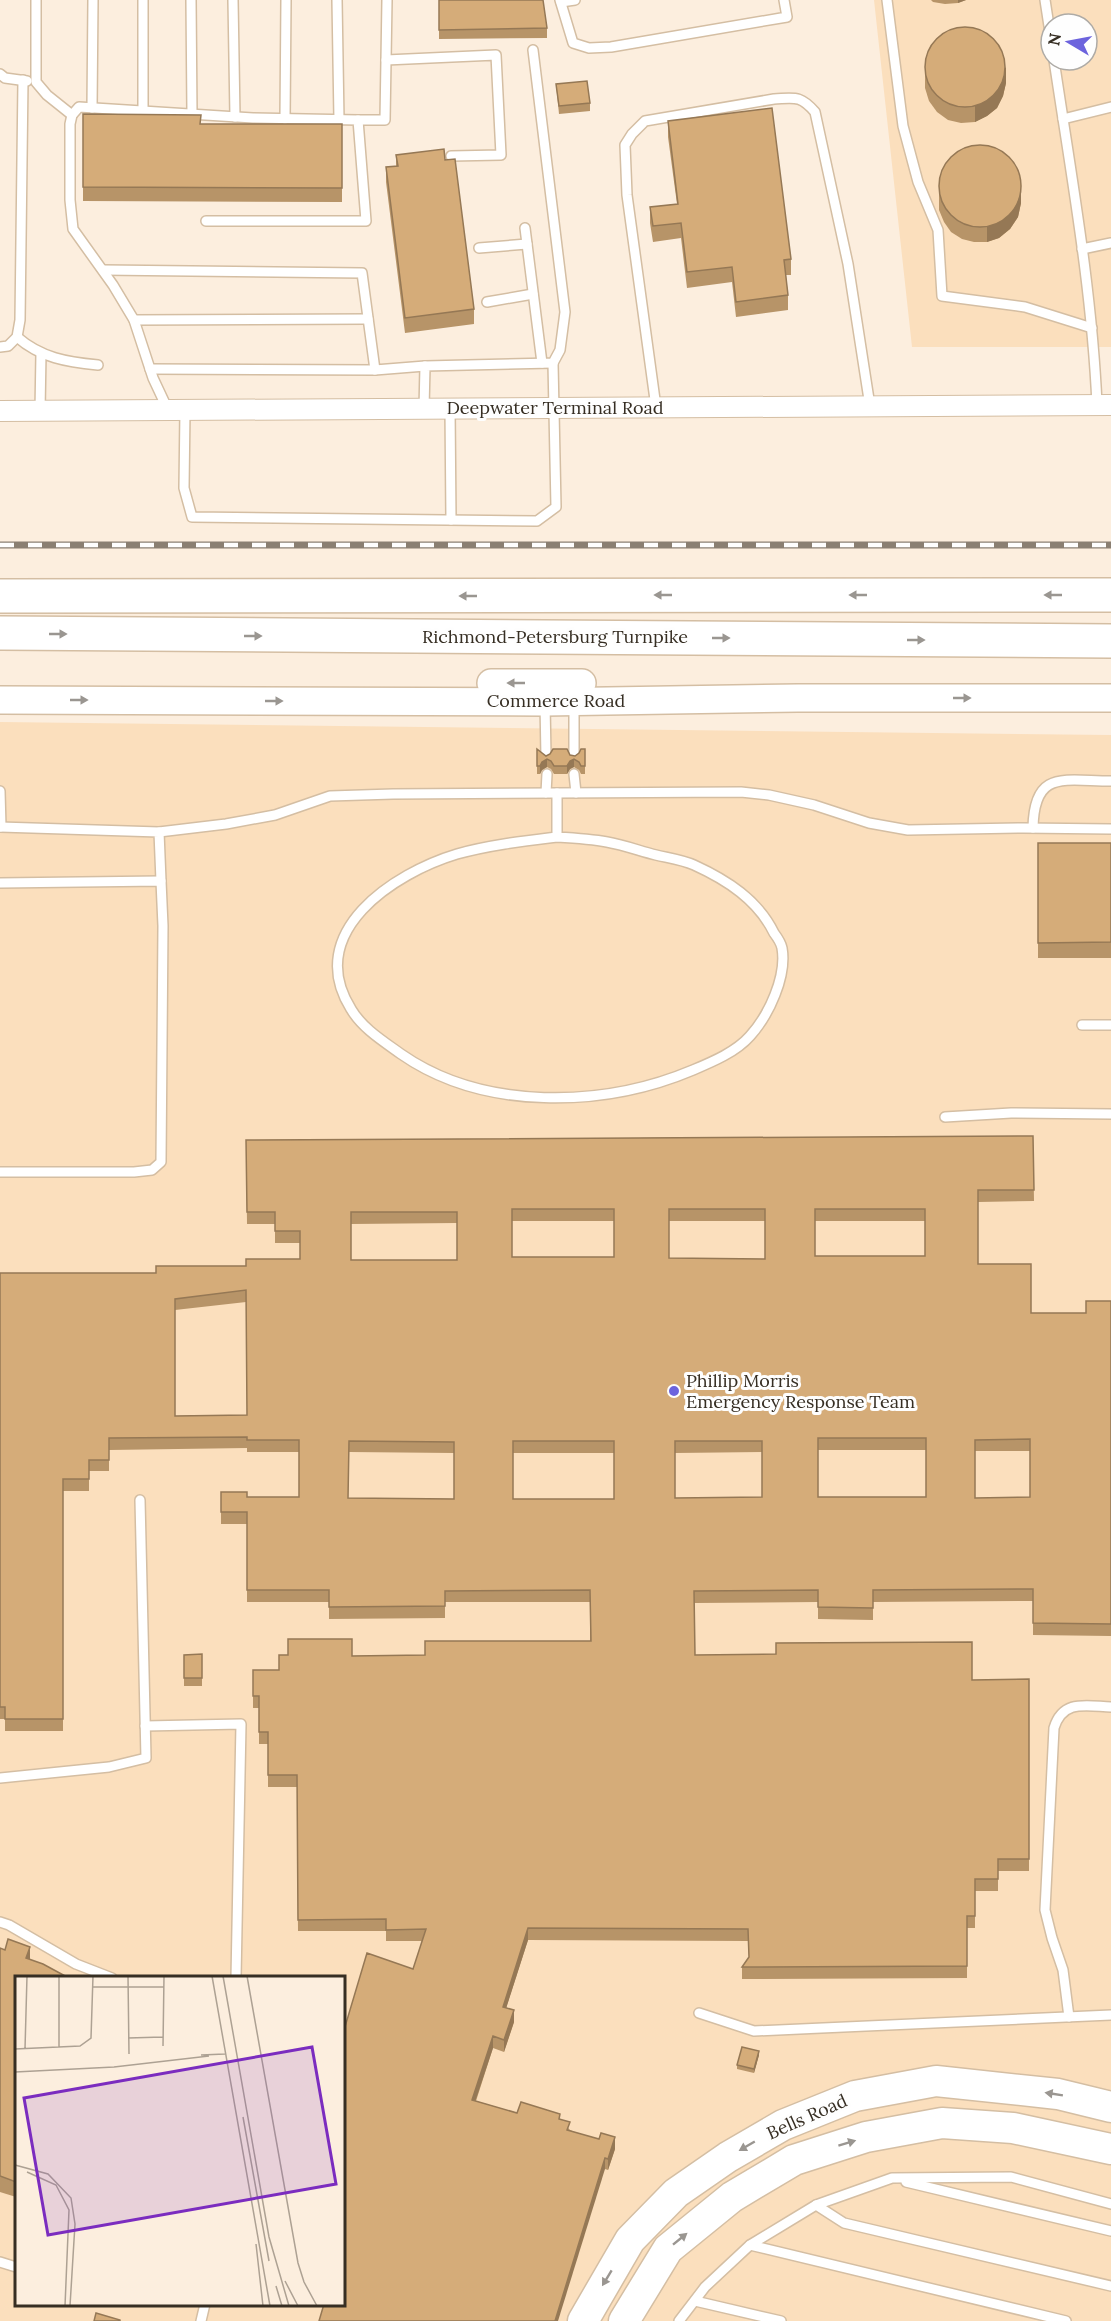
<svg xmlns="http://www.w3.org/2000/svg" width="1111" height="2321" viewBox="0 0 1111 2321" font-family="Lora,serif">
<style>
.built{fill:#fbdfbd;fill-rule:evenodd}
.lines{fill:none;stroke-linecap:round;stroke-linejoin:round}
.service-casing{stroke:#d4bea3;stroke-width:12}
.minor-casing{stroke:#d4bea3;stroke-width:22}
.secondary-casing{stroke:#d4bea3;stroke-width:30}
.primary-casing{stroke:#d4bea3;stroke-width:33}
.motorway-casing{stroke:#d4bea3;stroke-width:36}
.service{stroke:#fff;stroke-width:9}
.minor{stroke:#fff;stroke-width:20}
.secondary{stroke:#fff;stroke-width:27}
.primary{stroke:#fff;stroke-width:30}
.motorway{stroke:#fff;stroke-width:33}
.rail-casing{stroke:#8a7f72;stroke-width:7}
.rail{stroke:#fefefe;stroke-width:4.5;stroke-dasharray:14;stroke-linecap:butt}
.wall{fill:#b79468;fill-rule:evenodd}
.shaded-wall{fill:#957855}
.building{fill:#d5ac79;stroke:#957855;stroke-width:1.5;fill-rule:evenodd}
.oneway{fill:#9a9691}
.poi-dot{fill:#6c63dd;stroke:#fefefe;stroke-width:2}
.labels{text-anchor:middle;stroke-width:6;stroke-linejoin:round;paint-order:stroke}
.street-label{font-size:18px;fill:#362e23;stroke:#fefefe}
.poi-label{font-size:18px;fill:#362e23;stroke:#fefefe;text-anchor:start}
.inset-road{fill:none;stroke:#ada193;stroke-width:1.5}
.view{fill:#7b2cbf;fill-opacity:0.15;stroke:#7b2cbf;stroke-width:3}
.inset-edge{fill:none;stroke:#362e23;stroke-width:3}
</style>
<rect width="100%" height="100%" fill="#fceede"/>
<g class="built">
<path d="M874,0H1111V347H912ZM1051,24H1087V60H1051Z"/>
<path d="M0,722L1111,735V2321H0ZM16,1978H344V2304H16Z"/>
</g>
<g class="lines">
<g class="service-casing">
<g id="service">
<polyline points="36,0 36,82 47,95 72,115"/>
<polyline points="143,0 143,111"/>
<polyline points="191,0 192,114"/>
<polyline points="233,0 235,117"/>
<polyline points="337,0 339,120"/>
<polyline points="560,0 573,43 589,48 611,47 787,17 784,0"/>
<polyline points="887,0 903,126 918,182 938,230 942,296 1025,307 1092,328"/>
<polyline points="1045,0 1051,39"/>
<polyline points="561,2 575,0"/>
<polyline points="386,60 496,55 501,155 451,156"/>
<path d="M1054,60C1071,174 1092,289 1097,405"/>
<polyline points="0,74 5,78 27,81"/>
<polyline points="92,108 93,0"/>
<polyline points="285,119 286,0"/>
<polyline points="1063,119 1111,107"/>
<polyline points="358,120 385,120 387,0"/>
<polyline points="525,228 542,363"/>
<polyline points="479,248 527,244"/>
<polyline points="1082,249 1111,243"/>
<polyline points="103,270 362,273 375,370 425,366"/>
<polyline points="487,302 533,294"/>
<polyline points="134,320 368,319"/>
<path d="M17,337C41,358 67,362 98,365"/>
<polyline points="0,347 8,346 17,337 20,320 23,80"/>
<polyline points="150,369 375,370"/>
<path d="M656,407L627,195L625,145L632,134L645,121L774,99C795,98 800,95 815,112L848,264L870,406"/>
<polyline points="450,408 451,520"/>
<polyline points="424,409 425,366 553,363 560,350 565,312 533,50"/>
<polyline points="168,410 153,378 134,320 113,285 73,229 70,200 70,124 72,115 79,107 253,118 358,120 366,221 206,221"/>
<polyline points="185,410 184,488 192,517 537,521 556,507 553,363"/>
<polyline points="40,411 41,353"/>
<polyline points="545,703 546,757"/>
<polyline points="574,757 574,705"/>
<polyline points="574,774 576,793"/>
<polyline points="0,791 1,827"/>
<polyline points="546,793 547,774"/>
<path d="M557,793V837C524,841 489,845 457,854C394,873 303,932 351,1009C362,1028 383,1041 401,1054C483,1111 603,1108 693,1070C712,1062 736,1052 750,1036C769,1015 787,976 782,948C781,943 777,937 774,933C758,900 727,880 694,865C683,860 669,858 656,855C640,851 624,845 607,842C591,839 574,838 557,837"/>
<polyline points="0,827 159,832 161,881"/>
<path d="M1033,828C1034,769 1064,781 1111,781"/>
<polyline points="159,832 226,824 275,815 330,796 393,794 741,792 769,795 814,805 869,823 908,830 1023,828 1111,829"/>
<polyline points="0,883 161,881 163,926 161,1162 152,1170 134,1172 0,1172"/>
<polyline points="1082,1025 1111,1025"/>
<polyline points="945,1117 1011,1113 1111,1114"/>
<polyline points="145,1726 241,1724 236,1978"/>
<polyline points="0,1778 109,1767 146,1758 140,1500"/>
<polyline points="0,1922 9,1925 76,1964 112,1978"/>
<polyline points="699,2013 754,2031 1111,2015"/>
<path d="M1069,2017L1063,1970L1052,1938L1045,1910L1054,1728C1063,1699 1086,1706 1111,1707"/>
<polyline points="906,2182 1111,2231"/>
<polyline points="816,2205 844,2223 1111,2286"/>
<polyline points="750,2245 1066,2321"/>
<polyline points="0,2262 16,2267"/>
<polyline points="695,2301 781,2321"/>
<polyline points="201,2321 205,2304"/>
<polyline points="679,2321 705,2287 750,2245 816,2205 892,2178 1011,2177 1111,2204"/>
</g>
</g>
<g class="minor-casing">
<polyline id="minor" points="0,411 1111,405"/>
</g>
<g class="secondary-casing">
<g id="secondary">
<polyline points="491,683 582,683"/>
<polyline points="0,700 545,702 798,698 1111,698"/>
</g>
</g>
<g class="primary-casing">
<g id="primary">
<polyline points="583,2321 630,2240 676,2193 728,2157 783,2125 855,2096 936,2081 1058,2094 1111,2107"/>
<polyline points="624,2321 668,2249 732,2197 794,2160 866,2137 942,2123 1013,2128 1111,2149"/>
</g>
</g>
<g class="motorway-casing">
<g id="motorway">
<polyline points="0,596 1111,595"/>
<polyline points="0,633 1111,641"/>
</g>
</g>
<use href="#service" class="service"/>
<use href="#minor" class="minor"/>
<use href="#secondary" class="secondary"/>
<use href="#primary" class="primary"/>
<use href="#motorway" class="motorway"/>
<g class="rail-casing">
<polyline id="rail" points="0,545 1111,545"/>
</g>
<use href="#rail" class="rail"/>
</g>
<g class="wall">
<polygon points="439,0 547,28 547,38 439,39"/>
<polygon points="931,0 966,0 958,3 945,4 933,2"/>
<polygon points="925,59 1006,83 1003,96 997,108 987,116 975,122 961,123 948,120 937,112 929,101 925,88"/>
<polygon points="556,84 590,103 590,111 559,114"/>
<polygon points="83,114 201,124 342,124 342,202 83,201"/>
<polygon points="668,121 791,259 791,275 786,275 788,295 788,310 736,317 732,282 687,288 681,238 653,242 650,223 650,207 677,204 668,137"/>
<polygon points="396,155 445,160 474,309 474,324 405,333 386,182 386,167 396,166"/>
<polygon points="939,182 1021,203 1018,217 1010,229 999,238 987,242 974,242 962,239 951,232 944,222 939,210"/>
<polygon points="537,749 546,756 575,756 585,749 585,774 581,774 579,770 574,767 570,769 567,774 554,774 551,769 547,767 542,770 540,774 537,774"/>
<rect x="1038" y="843" width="73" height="115"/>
<path d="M1033,1136L1034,1201L978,1202V1264L1031,1313H1086L1111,1301V1636L1033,1635V1601L873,1602V1620L818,1619V1602L694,1603L695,1655L972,1680L1029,1679V1871H998V1891H975V1928H967V1978L742,1979V1967L749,1957L748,1941L528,1940L506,2008L514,2022L504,2052L493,2048L476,2101L517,2113L560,2119L570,2130L615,2149L608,2170L605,2169L344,2304L413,1969L422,1941H386V1931H298L297,1787H268V1744H259V1708H253V1670H279L352,1656L425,1655L590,1641V1602H445V1618L329,1619V1602H247V1524H221V1492L247,1497H299V1452H247V1448L109,1450V1471H89V1491H63V1731H5V1719H0V1273H156L246,1266L300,1259V1243H275V1224H247L246,1140ZM512,1221H614V1257H512ZM669,1221H765V1259L669,1258ZM815,1221H925V1256H815ZM457,1223V1260H351V1224ZM246,1302L247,1415L175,1416V1310ZM818,1450H926V1497H818ZM975,1451H1030V1497L975,1498ZM349,1452L454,1453V1499L348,1498ZM762,1452V1497L675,1498V1453ZM513,1453H614V1499H513Z"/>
<polygon points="202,1654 202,1686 184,1686 184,1655"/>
<polygon points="0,1948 16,1977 16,2197 0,2192"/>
<polygon points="759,2055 754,2073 737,2069 737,2065"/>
</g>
<g class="shaded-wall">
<polygon points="958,0 966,0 958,3"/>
<polygon points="1006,67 1006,83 1003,96 997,108 987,116 975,122 975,106"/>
<polygon points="1021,188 1021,203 1018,217 1010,229 999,238 987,242 987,226"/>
<polygon points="547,759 547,767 542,770 540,774 540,766 542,762"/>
<polygon points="574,759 574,767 570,769 567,774 567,766 570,761"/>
<polygon points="528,1928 528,1940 503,2018 503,2007"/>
<polygon points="30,1947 30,1963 26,1958"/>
<polygon points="514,2010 514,2022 504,2052 504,2040"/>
<polygon points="493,2036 493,2048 472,2111 472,2100"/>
<polygon points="759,2051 759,2055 754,2073 754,2069"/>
<polygon points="615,2137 615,2149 608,2170 608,2159"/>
<polygon points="605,2158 605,2169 558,2321 555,2321"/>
</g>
<g class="building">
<polygon points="439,0 543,0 547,28 439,30"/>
<circle cx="965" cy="67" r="40"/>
<polygon points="587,81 590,103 559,106 556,84"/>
<polygon points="772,108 791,259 784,260 788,295 736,302 732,267 687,272 681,223 653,226 650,207 678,204 668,121"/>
<polygon points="83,114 201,115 200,124 342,124 342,188 83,187"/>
<circle cx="980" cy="186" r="41"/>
<polygon points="444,149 445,160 455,159 474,309 405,318 386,167 398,166 396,155"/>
<polygon points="537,749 546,756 550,754 553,749 567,749 570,755 575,756 579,753 581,749 585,749 585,766 581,766 579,762 574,759 570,761 567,766 554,766 551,761 547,759 542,762 540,766 537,766"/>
<polygon points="1038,843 1111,843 1111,942 1038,943"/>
<path d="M1033,1136L1034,1190H978V1264H1031V1313H1086V1301H1111V1624L1033,1623V1589L873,1590V1608L818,1607V1590L694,1591L695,1655L776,1654V1643L972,1642V1680L1029,1679V1859H998V1879H975V1916H967V1966L742,1967L749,1957L748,1929L528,1928L503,2007L514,2010L504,2040L493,2036L472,2100L517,2113L521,2102L560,2114L559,2119L570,2122L567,2130L599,2139L601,2133L615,2137L608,2159L605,2158L555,2321H319L324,2304H344V2030L367,1953L413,1969L426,1929L386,1930V1919L298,1920L297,1775H268V1732H259V1696H253V1670H279V1655H288V1639H352V1656L425,1655V1641H591L590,1590L445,1591V1606L329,1607V1590H247V1512H221V1492H247V1497H299V1440H247V1437L109,1438V1460H89V1479H63V1719H5V1707H0V1273H156V1266H246V1259H300V1231H275V1212H247L246,1140ZM512,1209H614V1257H512ZM669,1209H765V1259L669,1258ZM815,1209H925V1256H815ZM351,1212H457V1260H351ZM246,1290L247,1415L175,1416V1299ZM818,1438H926V1497H818ZM1030,1439V1497L975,1498V1440ZM349,1441L454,1442V1499L348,1498ZM513,1441H614V1499H513ZM675,1441H762V1497L675,1498Z"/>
<polygon points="202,1654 202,1678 184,1678 184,1655"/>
<polygon points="8,1939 30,1947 26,1958 43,1964 67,1977 16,1977 16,2182 0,2176 0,1948 5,1950"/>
<polygon points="742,2047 759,2051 754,2069 737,2065"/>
<polygon points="96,2313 120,2320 120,2321 94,2321"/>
</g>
<defs><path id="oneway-solid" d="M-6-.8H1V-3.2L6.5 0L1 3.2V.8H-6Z" transform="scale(1.5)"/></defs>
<g class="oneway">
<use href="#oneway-solid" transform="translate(663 595) rotate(180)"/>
<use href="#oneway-solid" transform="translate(858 595) rotate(180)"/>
<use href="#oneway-solid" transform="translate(1053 595) rotate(180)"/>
<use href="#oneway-solid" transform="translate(468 596) rotate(180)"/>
<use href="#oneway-solid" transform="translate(58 634)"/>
<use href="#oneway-solid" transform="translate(253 636)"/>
<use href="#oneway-solid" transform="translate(721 638)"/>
<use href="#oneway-solid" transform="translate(916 640)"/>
<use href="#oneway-solid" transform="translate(516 683) rotate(-180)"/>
<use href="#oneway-solid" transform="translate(962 698)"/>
<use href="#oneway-solid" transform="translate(79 700)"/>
<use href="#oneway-solid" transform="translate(274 701)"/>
<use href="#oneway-solid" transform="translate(1054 2094) rotate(-171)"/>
<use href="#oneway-solid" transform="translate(847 2143) rotate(-17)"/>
<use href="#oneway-solid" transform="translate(747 2146) rotate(150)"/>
<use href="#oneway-solid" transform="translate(680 2239) rotate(-39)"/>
<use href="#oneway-solid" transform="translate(607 2278) rotate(121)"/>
</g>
<circle class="poi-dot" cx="674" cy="1391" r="6"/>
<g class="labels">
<g class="street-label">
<text x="555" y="414">Deepwater Terminal Road</text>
<text x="555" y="643">Richmond-Petersburg Turnpike</text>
<text x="556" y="707">Commerce Road</text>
<text transform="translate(807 2117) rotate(-24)" y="6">Bells Road</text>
</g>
<g class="poi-label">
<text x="686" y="1387">Phillip Morris<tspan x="686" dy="21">Emergency Response Team</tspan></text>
</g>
</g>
<g transform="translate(15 1976)">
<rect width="330" height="330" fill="#fceede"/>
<path class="inset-road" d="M44,0V71M113,0L114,78M197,0L255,330M208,0L254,261L274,330M232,0L283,287L289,306L302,330M78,11H149M113,62L148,61M148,70L149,0M0,73L65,70L76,62L78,0M10,73L12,0M186,79L210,78M0,96L99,91L194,80M228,141L254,285M0,189L33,198L56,222L60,248L55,330M12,196L41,209L54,234L50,330M241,268L248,330M270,305L283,330M261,310L267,330"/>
<path class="view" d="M297,71L321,208L33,259L9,122Z"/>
<rect width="330" height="330" class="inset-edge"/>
</g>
<g transform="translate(1069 42) rotate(280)"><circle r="28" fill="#fefefe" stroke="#aeaba6" stroke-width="1.5"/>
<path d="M0-4.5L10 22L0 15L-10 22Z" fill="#6c63dd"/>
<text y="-9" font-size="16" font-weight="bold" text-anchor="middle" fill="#362e23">N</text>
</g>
</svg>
